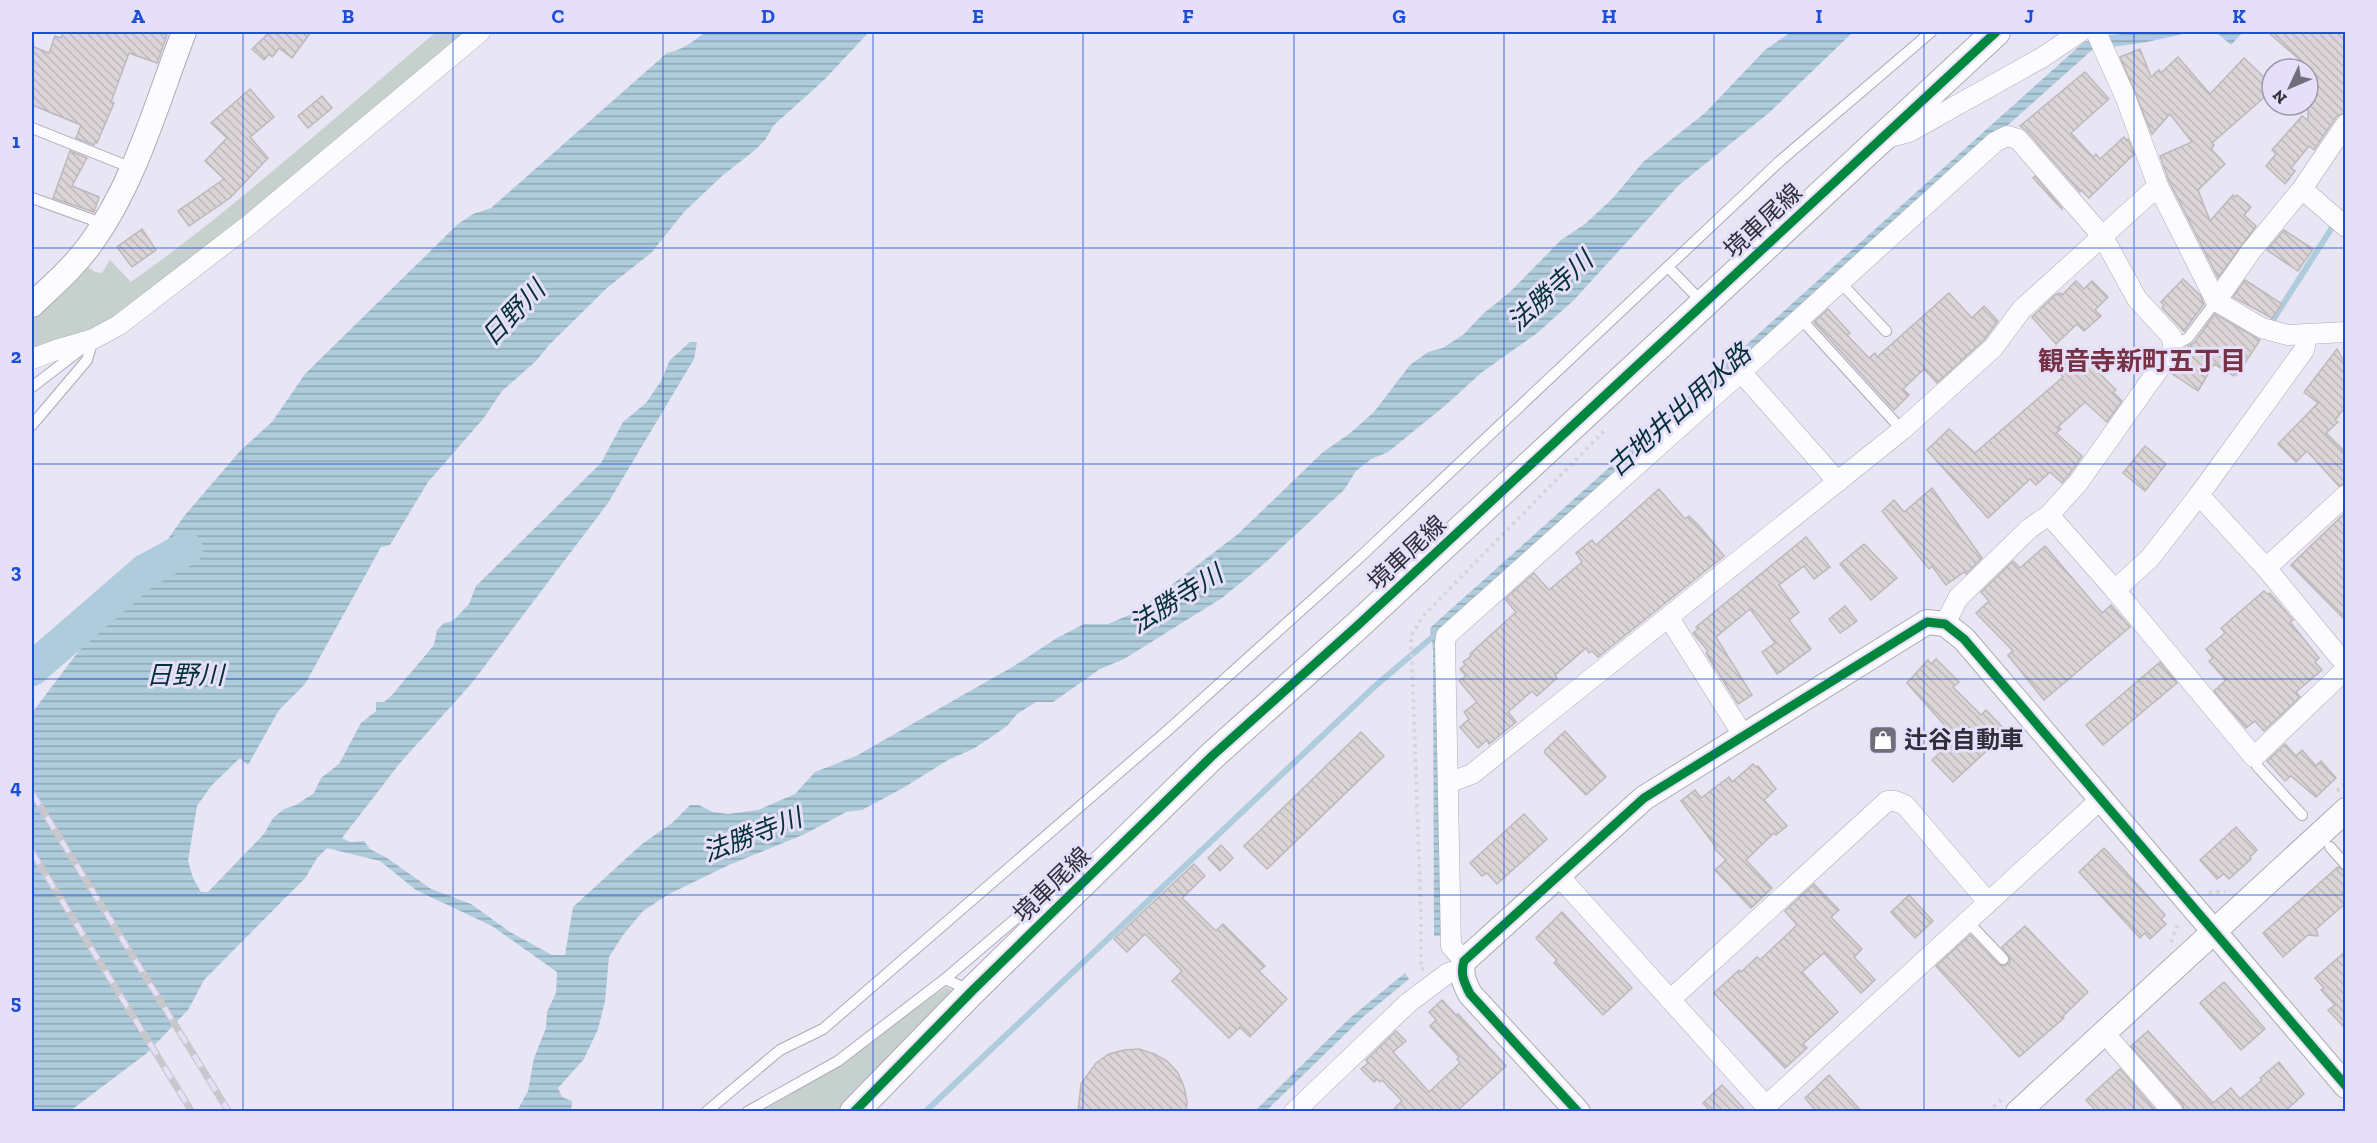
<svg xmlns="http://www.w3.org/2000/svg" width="2377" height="1143" viewBox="0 0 2377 1143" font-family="'Zilla Slab','Noto Sans JP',serif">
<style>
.green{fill:#c6d1ce}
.water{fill:url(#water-rules)}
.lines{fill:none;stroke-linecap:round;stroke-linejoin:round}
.stream{stroke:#afccdc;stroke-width:6}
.river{stroke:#afccdc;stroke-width:34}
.building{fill:url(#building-back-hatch);stroke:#beb8ba;stroke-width:1.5}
.service-casing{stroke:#aeabb8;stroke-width:12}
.minor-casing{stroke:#aeabb8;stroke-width:21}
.tertiary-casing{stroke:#aeabb8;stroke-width:26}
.secondary-casing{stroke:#aeabb8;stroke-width:30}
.path{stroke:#d5d5d9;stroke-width:4;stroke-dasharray:3 4.5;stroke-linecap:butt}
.service{stroke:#fcfbfd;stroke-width:10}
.minor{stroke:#fcfbfd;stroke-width:20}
.tertiary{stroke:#fcfbfd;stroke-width:24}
.secondary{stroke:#fcfbfd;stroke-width:28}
.rail-casing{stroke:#c8c7cb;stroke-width:7}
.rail{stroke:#e5dffa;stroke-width:4.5;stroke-dasharray:14;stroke-linecap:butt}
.cycleway-casing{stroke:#e5dffa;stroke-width:13}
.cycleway{stroke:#00873e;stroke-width:9}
.grid{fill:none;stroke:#1d4ed8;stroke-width:1.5;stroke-opacity:0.55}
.labels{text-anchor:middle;stroke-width:6;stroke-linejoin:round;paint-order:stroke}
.street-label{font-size:24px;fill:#312e3a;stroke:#e5dffa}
.poi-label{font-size:24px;font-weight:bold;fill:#312e3a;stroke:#e5dffa;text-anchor:start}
.water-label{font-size:26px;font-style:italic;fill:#052f3b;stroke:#e5dffa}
.neighbourhood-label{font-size:26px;font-weight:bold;fill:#783246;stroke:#e5dffa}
.neatline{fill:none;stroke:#1d4ed8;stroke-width:2}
.grid-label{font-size:20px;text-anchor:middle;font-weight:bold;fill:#1d4ed8}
</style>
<defs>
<pattern id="water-rules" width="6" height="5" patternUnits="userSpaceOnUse" patternTransform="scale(1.5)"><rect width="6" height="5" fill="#afccdc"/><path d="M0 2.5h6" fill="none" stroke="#8fa6b3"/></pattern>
<pattern id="building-back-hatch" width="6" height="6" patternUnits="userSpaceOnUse" patternTransform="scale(1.5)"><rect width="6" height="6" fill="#dcd5d7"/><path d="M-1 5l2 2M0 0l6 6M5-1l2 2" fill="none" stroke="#bdb7b9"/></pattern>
</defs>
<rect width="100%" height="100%" fill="#e8e5f4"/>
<g class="green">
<path d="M436,32H473L389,103L110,322L32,355V319L82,271L88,267L95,272L102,273L110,260L131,282C238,206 336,116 436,32Z"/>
<polygon points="946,987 954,992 843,1111 760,1112 792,1094 791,1092"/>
</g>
<g class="water">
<path d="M705,32H869L824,80L774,125L765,140L755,150L722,176L684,212L651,253L608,287L550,344L536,361L502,391L483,419L428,482L390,545L381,547L305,684L279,710L248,765L240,758L211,786L197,806L188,861L193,878L201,892H208L264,834L273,818L284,809L296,805L314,793L321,778L339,764L361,723L376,711V702H384L392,695L434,645L437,630L444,623L453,621L469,604L476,586L601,463L623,422L646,403L661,381L670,360L690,342H697L694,359L608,503L471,684L400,763L342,838L350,842L364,841L370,849L387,858L431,889L471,904L510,932L552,955H565L573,907L642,844L672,823L690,805H699L713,812L728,814L758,810L795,794L815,772L856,756L1014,666L1057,638L1084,624H1108L1136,612L1238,534L1323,452L1349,434L1374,412L1410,365L1428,352L1443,348L1464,334L1484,313L1510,292L1561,240L1585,224L1613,198L1643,162L1705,113L1765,50L1791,32H1853L1770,112L1679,185L1573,301L1536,334L1481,373L1447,404L1388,452L1371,459L1356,471L1344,490L1266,562L1222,598L1124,659L1100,669L1053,702H1036L1017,714L1007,726L990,738L973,749L948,760L903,788L862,810L846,812L805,834L729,865L669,894L643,911L623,935L609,957L605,1001L598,1029L584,1059L558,1088L562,1097L572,1101L571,1111H517L528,1091L534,1058L546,1028L547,1012L556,993L557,972L492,926L416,890L380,861L327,848L317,858L306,877L204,980L188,1010L147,1053L70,1111H32V713L93,632L145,571L185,515L240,451L272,422L305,374L458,224L473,214L491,208L667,53C682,50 693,42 705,32Z"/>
<polygon points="2152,32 2192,32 2147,42 2092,50 1440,631 1442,936 1434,936 1433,649 1430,628 2084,42 2110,35"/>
<polygon points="2216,32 2243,32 2231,45"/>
<polygon points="1405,973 1409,979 1364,1016 1266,1111 1255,1111 1350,1018"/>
</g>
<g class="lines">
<g class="stream">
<polyline points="2271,323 2333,226 2339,227"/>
<polyline points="925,1112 1374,687 1436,634"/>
</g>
<polyline class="river" points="32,669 145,571 186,549"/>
</g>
<g class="building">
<polygon points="63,32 158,32 167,35 157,63 129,53 111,102 114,103 97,143 95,142 94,145 76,138 81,125 32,105 32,46 49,53 55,36 61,38"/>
<polygon points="270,32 311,32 292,58 279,48 272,57 269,54 264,60 252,49"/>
<polygon points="2268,32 2346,32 2346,112 2336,117 2314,150 2309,146 2291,168 2295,171 2285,184 2266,166 2276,154 2272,150 2302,116 2308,120 2308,69 2295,69 2301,61"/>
<polygon points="2140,49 2151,77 2159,70 2161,73 2178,57 2210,94 2244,58 2272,85 2272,89 2259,102 2212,143 2214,145 2211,149 2225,164 2198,190 2210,221 2233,195 2235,197 2237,195 2251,207 2244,215 2256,226 2218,278 2169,181 2160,156 2192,142 2170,114 2152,134 2120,57"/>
<polygon points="2085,72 2109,99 2071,133 2093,157 2096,154 2100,159 2124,137 2127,141 2128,139 2134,154 2089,198 2081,190 2080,192 2027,131 2020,126"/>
<polygon points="250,89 274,117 250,137 268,158 230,198 189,226 178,211 224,179 205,161 227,138 211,123"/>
<polygon points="322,96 332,108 308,128 298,116"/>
<polygon points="70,151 87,158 72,186 99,197 94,212 53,198"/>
<polygon points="2035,176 2062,208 2062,209 2033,178"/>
<polygon points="142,229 156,250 132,267 117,247"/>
<polygon points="2284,230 2313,249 2298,271 2267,250"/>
<polygon points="2183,279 2200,295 2204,304 2184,331 2162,308 2164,305 2161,302"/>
<polygon points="2245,280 2282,304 2272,318 2233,297"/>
<polygon points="2076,281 2084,289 2092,281 2108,297 2095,310 2101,316 2084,331 2077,324 2056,344 2032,317 2055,295 2060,293 2062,295"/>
<polygon points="1949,293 1972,318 1984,306 1998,321 1984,340 1937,383 1924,369 1903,389 1909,395 1894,410 1814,322 1828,309 1850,333 1847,335 1869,358 1875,353 1877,357"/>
<polygon points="2215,314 2260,340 2237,375 2235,374 2234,376 2214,364 2198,391 2171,373 2188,346 2194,343"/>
<polygon points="2056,346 2077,368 2085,359 2116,390 2113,392 2122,401 2107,422 2085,402 2058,427 2061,429 2056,433 2082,456 2069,475 2062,483 2050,472 2036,485 2030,479 1988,518 1927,450 1949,429 1975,453 2063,377 2044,358"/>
<polygon points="2337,349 2346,365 2346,406 2335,420 2338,422 2326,433 2346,453 2346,483 2339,486 2307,451 2296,462 2278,444 2318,403 2304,392"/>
<polygon points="2145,446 2166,464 2145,491 2123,473"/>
<polygon points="1932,488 1982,558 1966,574 1964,572 1946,585 1932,566 1929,569 1882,511 1894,500 1904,512"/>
<polygon points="1659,489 1685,519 1689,516 1700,527 1724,556 1598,657 1592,651 1589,653 1586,648 1555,675 1557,678 1537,696 1532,691 1508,712 1516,722 1489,744 1487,740 1478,748 1460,727 1469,719 1464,712 1477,702 1459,681 1466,676 1460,669 1465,665 1463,662 1471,656 1470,654 1516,612 1505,599 1534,573 1549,590 1582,562 1576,553 1592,540 1596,545"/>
<polygon points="2346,512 2346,621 2291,565"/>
<polygon points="1806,537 1830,567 1814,579 1804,566 1779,585 1799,612 1789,620 1811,649 1777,674 1762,652 1775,643 1750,609 1716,637 1752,695 1738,704 1706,653 1708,651 1693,633 1698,629 1696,627"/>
<polygon points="1864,544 1897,578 1871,600 1840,564"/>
<polygon points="2045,546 2102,613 2111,605 2130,627 2044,700 2008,655 2013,651 1976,613 1989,601 1981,592 2013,561 2020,568"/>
<polygon points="2264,591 2267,594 2270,593 2293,620 2290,622 2319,658 2315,662 2322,670 2296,692 2300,697 2264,731 2255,721 2246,728 2214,691 2226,680 2209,661 2213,658 2206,649 2225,633 2221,628"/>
<polygon points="1845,606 1857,621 1840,633 1829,619"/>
<polygon points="1936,659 1959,682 1953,687 1981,715 1986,710 2007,732 1953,782 1932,760 1956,738 1907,683 1928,660 1931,664"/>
<polygon points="2160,662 2177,683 2103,745 2086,725"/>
<polygon points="1565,731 1606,777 1586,795 1545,753 1545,750"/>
<polygon points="1361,732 1384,756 1267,869 1244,846"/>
<polygon points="2285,744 2296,756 2302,750 2316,766 2321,761 2336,778 2316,797 2291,776 2285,781 2267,761"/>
<polygon points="1753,764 1756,767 1758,766 1776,789 1764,800 1787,826 1776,835 1774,833 1746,860 1772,888 1751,908 1715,870 1726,860 1715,849 1716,847 1681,801 1695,790 1701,798 1729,777 1732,782"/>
<polygon points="1524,814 1547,839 1497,884 1487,873 1482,876 1470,863"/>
<polygon points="2236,827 2257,850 2250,857 2251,859 2229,879 2224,874 2217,879 2200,860"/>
<polygon points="1221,845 1233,858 1220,871 1208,858"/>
<polygon points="2104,848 2165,915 2161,919 2166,924 2150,939 2145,933 2140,938 2079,872"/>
<polygon points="1194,864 1205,876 1182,898 1216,931 1223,924 1265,966 1259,971 1287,999 1250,1037 1240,1027 1229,1038 1172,981 1182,971 1145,934 1127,952 1114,939"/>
<polygon points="2338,867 2346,872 2346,903 2316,929 2318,936 2308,935 2283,957 2263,933"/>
<polygon points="1814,884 1839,910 1831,917 1862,949 1854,957 1875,980 1861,993 1824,953 1802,972 1838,1012 1803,1044 1807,1048 1785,1068 1714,993 1739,970 1741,972 1757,957 1760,960 1797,925 1785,911"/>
<polygon points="1909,895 1933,921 1915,938 1891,912"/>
<polygon points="1562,912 1632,988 1603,1015 1554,963 1557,960 1536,938"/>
<polygon points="2025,926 2088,992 2062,1017 2064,1018 2019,1057 1936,966 1970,935 1998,964 2005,966 2010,962 2010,958 2002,947"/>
<polygon points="2346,951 2346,1029 2328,1010 2335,1005 2321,990 2324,988 2315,978"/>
<polygon points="2224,982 2265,1029 2241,1050 2200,1003"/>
<polygon points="1442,1000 1456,1015 1458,1014 1506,1066 1456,1112 1391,1112 1402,1101 1382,1080 1380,1082 1377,1079 1374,1082 1361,1069 1368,1063 1366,1060 1396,1031 1406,1041 1393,1052 1429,1092 1460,1063 1457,1059 1459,1057 1430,1026 1436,1020 1429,1012"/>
<polygon points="2148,1031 2213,1103 2231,1088 2240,1099 2262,1080 2260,1078 2279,1062 2304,1094 2284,1112 2185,1112 2182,1104 2131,1046"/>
<polygon points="1139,1049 1154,1054 1167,1061 1178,1073 1184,1087 1187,1102 1186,1112 1078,1112 1081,1084 1096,1063 1109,1054 1124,1050"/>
<polygon points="2120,1069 2157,1112 2097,1112 2086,1100"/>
<polygon points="1829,1075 1862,1112 1817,1112 1805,1098"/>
<polygon points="1722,1085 1747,1112 1711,1112 1703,1103"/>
</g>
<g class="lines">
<g class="service-casing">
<g id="service">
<polyline points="32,128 132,168"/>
<polyline points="32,198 104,224"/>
<polyline points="1668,267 1703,303"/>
<polyline points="1840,282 1886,331"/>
<polyline points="1800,318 1902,430"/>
<polyline points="2173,346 2188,338 2216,301"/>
<polyline points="32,387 84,347"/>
<polyline points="32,425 87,360 93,339"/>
<polyline points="2254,757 2257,766 2302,815"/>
<polyline points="2330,847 2346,865"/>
<polyline points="1967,921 2003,959"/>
<polyline points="945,979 1068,874 1084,877"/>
<polyline points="706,1112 780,1050 823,1029 1167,731 1359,558 1780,161 1931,32"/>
<polyline points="747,1112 838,1061 945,979 969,990"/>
</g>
</g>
<g class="minor-casing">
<g id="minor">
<polyline points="2096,32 2125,96 2158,186 2216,301 2262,328 2288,335 2346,332"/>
<polyline points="1882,139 1909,132 2043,57 2080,32"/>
<polyline points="2302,189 2346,227"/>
<polyline points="2216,301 2251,251 2302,189 2346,124"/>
<polyline points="32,359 59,349 93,339 119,325 249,225 480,32"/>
<polyline points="1838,482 1741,372 1995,142 2007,136 2018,139 2103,237 2137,299 2172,337 2173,349 2078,483 2049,515 2030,528 1958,598 1945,624"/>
<polyline points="2199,495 2266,568 2346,495"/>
<polyline points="2049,515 2115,590 2254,757 2346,669"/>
<polyline points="2266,568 2346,665"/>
<polyline points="2115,590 2150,558 2199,495 2304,350 2307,335"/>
<polyline points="1669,618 1743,735"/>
<polyline points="1448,783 1472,774 1902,430 1993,348 2022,309 2158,186"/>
<polyline points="1558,875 1766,1106 2101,799"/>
<polyline points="1464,961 1451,946 1445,644 1446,636 1741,372"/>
<polyline points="1670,1000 1887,801 1895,801 1905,805 1988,902"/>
<polyline points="2114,1044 2173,1112"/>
<polyline points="1294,1112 1408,1003 1448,973 1461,969"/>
</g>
</g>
<g class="tertiary-casing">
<g id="tertiary">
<path d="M32,305C53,285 75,266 92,242C136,180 157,102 184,32"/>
<path d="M1578,1112L1470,994C1464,982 1460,974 1464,961L1644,798L1927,622L1945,624L1964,639L2346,1086"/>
<polyline points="2018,1112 2346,810"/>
</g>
</g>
<g class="secondary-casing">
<polyline id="secondary" points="854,1112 972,991 1212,756 1357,626 1996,32"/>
</g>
<g class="path">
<polyline points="2337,791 2346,783"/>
<polyline points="2209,893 2225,891"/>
<polyline points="2171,942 2177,926 2176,921"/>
<polyline points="1424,969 1421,969 1421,916 1411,636 1423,616 1605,430"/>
<polyline points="1988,1112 2001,1100"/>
</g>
<use href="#service" class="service"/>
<use href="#minor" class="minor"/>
<use href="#tertiary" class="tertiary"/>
<use href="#secondary" class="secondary"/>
<g class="rail-casing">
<g id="rail">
<polyline points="32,793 229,1112"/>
<polyline points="32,852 192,1112"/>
</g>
</g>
<use href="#rail" class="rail"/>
<g class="cycleway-casing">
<g id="cycleway">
<polyline points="854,1112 972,991 1212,756 1357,626 1996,32"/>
<path d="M1578,1112L1470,994C1464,982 1460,974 1464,961L1644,798L1927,622L1945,624L1964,639L2346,1086"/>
</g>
</g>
<use href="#cycleway" class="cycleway"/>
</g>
<path class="grid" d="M243,32V1112M453,32V1112M663,32V1112M873,32V1112M1083,32V1112M1294,32V1112M1504,32V1112M1714,32V1112M1924,32V1112M2134,32V1112M32,248H2346M32,464H2346M32,679H2346M32,895H2346"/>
<defs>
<g id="shop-square" transform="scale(1.5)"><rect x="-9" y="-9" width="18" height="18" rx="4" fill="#716e7b" stroke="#e5dffa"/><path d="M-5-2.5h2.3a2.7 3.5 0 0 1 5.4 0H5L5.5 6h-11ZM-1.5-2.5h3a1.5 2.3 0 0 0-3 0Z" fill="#fff"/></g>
</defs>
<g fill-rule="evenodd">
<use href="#shop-square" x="1883" y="740"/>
</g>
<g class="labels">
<g class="street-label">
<text transform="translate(1763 221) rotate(-43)" y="8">境車尾線</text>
<text transform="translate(1407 553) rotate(-43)" y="8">境車尾線</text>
<text transform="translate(1052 885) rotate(-44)" y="8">境車尾線</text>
</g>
<g class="poi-label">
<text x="1904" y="748">辻谷自動車</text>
</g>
<g class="water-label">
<text transform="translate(1550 291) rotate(-42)" y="9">法勝寺川</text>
<text transform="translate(513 313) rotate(-46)" y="9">日野川</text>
<text transform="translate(1679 410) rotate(-42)" y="9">古地井出用水路</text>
<text transform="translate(1176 599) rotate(-32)" y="9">法勝寺川</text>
<text x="185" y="684">日野川</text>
<text transform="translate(752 835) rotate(-21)" y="9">法勝寺川</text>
</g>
<g class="neighbourhood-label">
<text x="2142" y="370">観音寺新町五丁目</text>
</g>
</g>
<rect width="2377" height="1143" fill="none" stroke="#e5dffa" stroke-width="66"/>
<g transform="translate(2290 87) rotate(226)"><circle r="28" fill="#e5dffa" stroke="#9d98ad" stroke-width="1.5"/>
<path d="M0-4.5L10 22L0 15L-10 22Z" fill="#716e7b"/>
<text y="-9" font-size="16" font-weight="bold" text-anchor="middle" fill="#312e3a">N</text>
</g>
<rect x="33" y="33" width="2311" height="1077" class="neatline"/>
<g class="grid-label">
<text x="138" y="23">A</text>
<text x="348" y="23">B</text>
<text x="558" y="23">C</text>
<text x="768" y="23">D</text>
<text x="978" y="23">E</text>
<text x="1188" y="23">F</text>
<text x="1399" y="23">G</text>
<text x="1609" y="23">H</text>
<text x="1819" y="23">I</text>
<text x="2029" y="23">J</text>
<text x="2239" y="23">K</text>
<text x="16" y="148">1</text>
<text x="16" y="363">2</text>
<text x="16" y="578">3</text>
<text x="16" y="794">4</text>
<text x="16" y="1009">5</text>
</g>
</svg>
